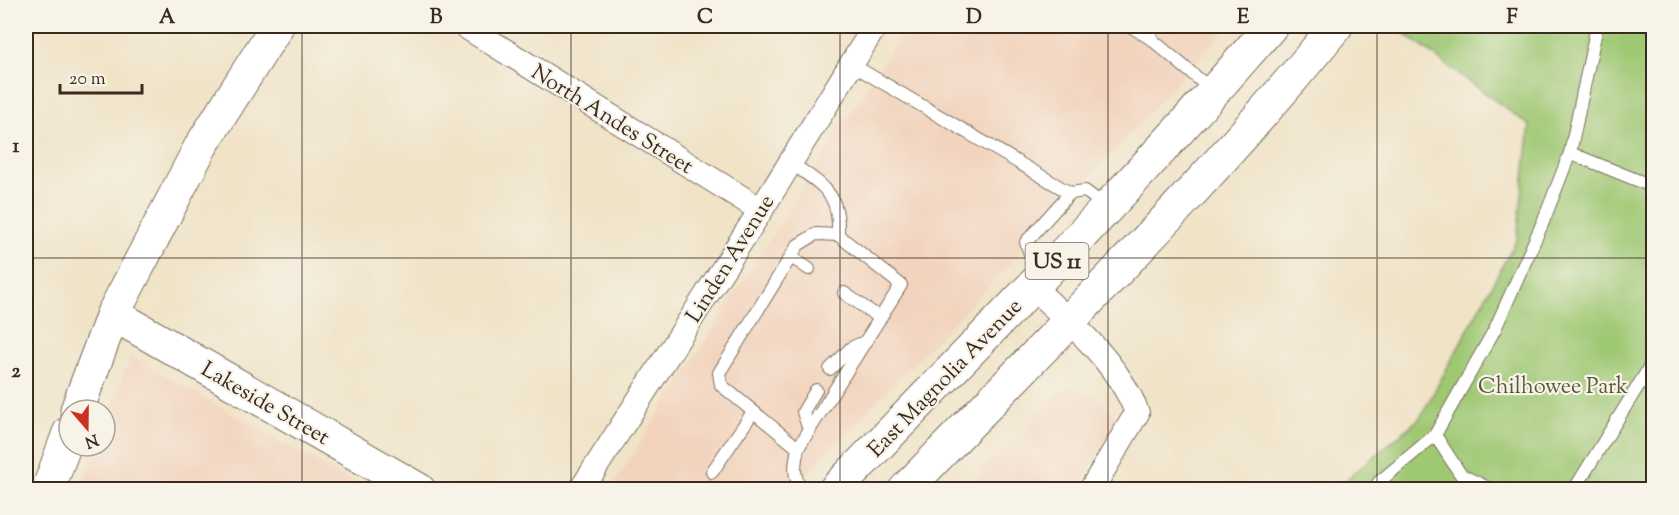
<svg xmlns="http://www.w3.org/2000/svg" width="1679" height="515" viewBox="0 0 1679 515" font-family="'Sorts Mill Goudy',serif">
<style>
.built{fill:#f2d4be}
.green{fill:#9fc873;stroke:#6d7948;stroke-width:1.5}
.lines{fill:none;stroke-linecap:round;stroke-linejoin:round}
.lane-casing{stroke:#7a6b59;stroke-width:14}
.street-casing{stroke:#7a6b59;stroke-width:26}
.secondary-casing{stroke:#7a6b59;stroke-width:35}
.primary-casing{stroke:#7a6b59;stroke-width:35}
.lane{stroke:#fff;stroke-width:12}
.street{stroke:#fff;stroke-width:24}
.secondary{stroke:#fff;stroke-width:33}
.primary{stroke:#fff;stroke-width:33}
.grid{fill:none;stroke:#3b2a1e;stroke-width:1.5;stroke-opacity:0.55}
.labels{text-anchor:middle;stroke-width:4.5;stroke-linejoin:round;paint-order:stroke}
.shield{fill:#f7f3e8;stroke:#73665b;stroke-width:1.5}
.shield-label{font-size:21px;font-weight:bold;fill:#3b2a1e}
.street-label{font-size:22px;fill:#3b2a1e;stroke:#f7f3e8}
.park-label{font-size:22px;fill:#595938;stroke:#f7f3e8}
.neatline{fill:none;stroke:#3b2a1e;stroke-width:2}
.grid-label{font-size:20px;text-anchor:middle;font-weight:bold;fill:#3b2a1e}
</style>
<rect width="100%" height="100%" fill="#f7f3e8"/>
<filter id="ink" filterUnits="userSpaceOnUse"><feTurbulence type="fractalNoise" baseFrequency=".0167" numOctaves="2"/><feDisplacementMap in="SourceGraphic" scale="12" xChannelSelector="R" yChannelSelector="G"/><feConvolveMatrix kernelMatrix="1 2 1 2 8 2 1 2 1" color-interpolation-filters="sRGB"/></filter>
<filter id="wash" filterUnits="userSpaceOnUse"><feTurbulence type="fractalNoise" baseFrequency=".008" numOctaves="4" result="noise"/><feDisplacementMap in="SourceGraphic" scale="24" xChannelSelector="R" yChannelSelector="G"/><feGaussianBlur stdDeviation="1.35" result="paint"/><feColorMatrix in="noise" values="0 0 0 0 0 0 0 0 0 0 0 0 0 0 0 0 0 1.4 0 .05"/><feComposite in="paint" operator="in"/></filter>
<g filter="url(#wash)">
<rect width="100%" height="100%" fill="#f0e3c7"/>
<g class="built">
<polygon points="906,26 1229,26 991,284 792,489 610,490"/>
<polygon points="131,356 302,454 365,489 80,489 96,446 105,446 105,424"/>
<polygon points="1074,388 1088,393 1104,403 1118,421 1076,489 964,490 1062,390"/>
</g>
<polygon class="green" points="1404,26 1653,26 1653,489 1334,490 1420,418 1517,239 1530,126 1401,31"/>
</g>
<g filter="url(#ink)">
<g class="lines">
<g class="lane-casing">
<g id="lane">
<polyline points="1130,26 1150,38"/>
<polyline points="1151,26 1150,38 1213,91"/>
<polyline points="851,64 1070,193"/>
<polyline points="1570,153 1597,26"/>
<path d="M790,162C822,186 840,191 838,235"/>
<polyline points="791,257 809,269"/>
<polyline points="1047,270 1030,254 1026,242 1070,193 1085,191 1107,207"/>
<polyline points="844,293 880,318"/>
<polyline points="830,369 851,348 864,342"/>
<polyline points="809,430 803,412 816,390"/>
<polyline points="1435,435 1461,475 1492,490"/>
<path d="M798,448L721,385L719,373L798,245L816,234L838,235L901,285L798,448C795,462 792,477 802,490"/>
<polyline points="712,472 753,412"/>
<polyline points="1374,490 1379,482 1435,435 1495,329 1543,222 1570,153 1654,187"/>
<polyline points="1574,490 1654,360"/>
</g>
</g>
<g class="street-casing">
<g id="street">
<polyline points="465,26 761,210"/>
<path d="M1032,287C1069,320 1120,365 1137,413L1091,490"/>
<polyline points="581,490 761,210 875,26"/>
</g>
</g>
<g class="secondary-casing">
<g id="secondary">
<polyline points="113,314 419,490"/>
<polyline points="77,410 113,314 201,146 277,26"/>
<polyline points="48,490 69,433"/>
</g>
</g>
<g class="primary-casing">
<g id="primary">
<path d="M835,490C983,337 1133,187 1271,26"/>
<path d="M905,490C1051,338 1203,190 1336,26"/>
</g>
</g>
<use href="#lane" class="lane"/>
<use href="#street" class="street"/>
<use href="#secondary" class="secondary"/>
<use href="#primary" class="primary"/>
</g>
</g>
<path class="grid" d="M302,26V490M571,26V490M840,26V490M1108,26V490M1377,26V490M26,258H1654"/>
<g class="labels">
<rect class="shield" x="1025.5" y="243" width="63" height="36" rx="4.5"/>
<g class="shield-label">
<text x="1057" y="268">US 11</text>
</g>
<g class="street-label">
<text transform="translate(613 118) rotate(32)" y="8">North Andes Street</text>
<text transform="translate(729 258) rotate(-58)" y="8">Linden Avenue</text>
<text transform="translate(944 377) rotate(-46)" y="8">East Magnolia Avenue</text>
<text transform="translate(266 402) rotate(30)" y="8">Lakeside Street</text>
</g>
<g class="park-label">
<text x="1553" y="393">Chilhowee Park</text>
</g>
</g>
<rect width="1679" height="515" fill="none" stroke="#f7f3e8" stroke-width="66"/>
<g transform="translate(87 428) rotate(160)"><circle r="28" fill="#f7f3e8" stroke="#aca397" stroke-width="1.5"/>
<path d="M0-4.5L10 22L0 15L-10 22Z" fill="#c8321e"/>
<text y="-9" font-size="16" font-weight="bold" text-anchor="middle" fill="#3b2a1e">N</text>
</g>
<path d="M60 84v9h82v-9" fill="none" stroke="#3b2a1e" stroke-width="3"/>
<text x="69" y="84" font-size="18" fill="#3b2a1e" stroke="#f7f3e8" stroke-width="4.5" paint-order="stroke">20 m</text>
<rect x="33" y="33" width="1613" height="449" class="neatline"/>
<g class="grid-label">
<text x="167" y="23">A</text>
<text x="436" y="23">B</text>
<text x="705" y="23">C</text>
<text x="974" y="23">D</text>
<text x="1243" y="23">E</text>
<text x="1512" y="23">F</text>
<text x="16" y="152">1</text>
<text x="16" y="377">2</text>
</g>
</svg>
